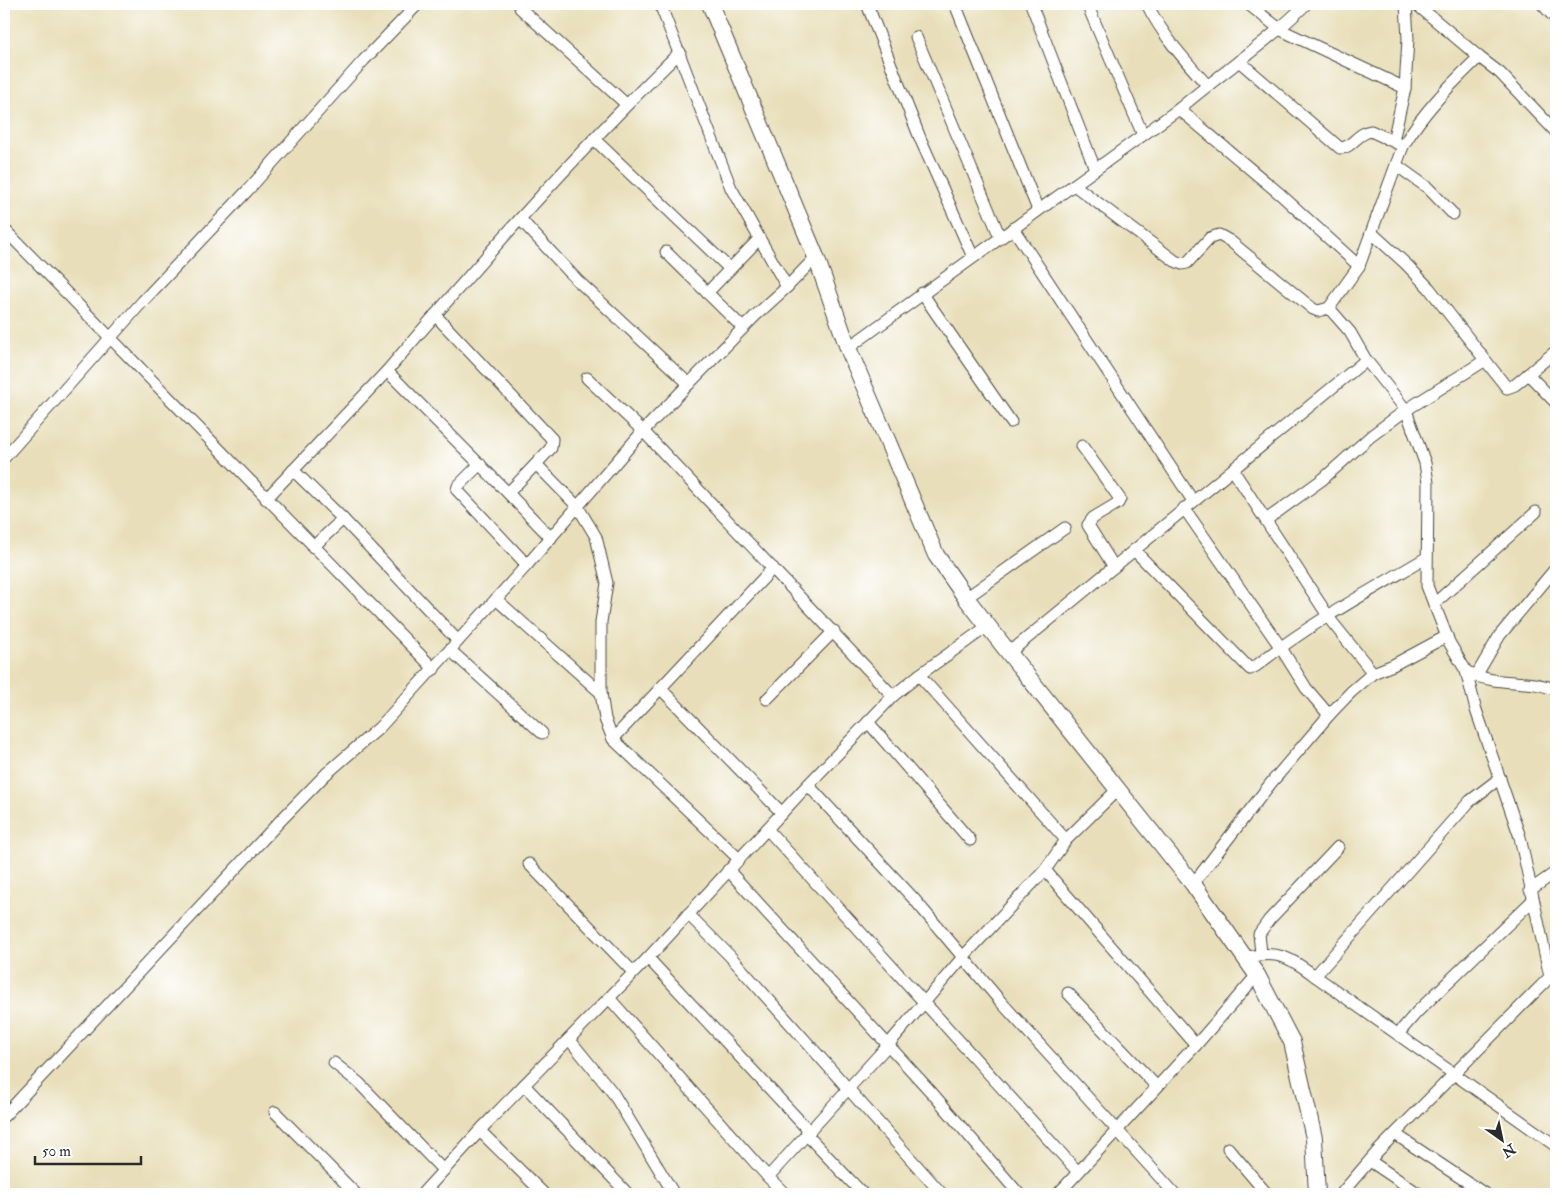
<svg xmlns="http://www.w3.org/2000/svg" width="1560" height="1198" viewBox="0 0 1560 1198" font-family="'IM FELL Double Pica',serif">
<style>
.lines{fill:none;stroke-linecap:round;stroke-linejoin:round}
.street-casing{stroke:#474640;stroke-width:13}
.secondary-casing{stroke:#474640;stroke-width:18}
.street{stroke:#fff;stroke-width:11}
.secondary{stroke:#fff;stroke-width:16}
</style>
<rect width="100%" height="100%" fill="#fff"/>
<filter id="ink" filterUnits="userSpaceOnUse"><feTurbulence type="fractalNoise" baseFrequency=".02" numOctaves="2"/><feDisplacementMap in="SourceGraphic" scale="10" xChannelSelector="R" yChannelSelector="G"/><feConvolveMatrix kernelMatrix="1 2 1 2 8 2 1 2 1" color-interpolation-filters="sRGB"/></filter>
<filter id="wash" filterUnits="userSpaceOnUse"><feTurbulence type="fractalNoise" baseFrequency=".0096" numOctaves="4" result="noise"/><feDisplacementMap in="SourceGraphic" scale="20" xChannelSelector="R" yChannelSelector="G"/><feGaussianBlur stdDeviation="1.12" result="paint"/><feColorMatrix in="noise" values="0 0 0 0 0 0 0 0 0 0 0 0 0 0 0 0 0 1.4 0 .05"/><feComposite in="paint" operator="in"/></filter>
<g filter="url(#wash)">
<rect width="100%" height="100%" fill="#e8dfba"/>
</g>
<g filter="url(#ink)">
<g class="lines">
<g class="street-casing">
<g id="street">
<polyline points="660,4 731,188 787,287"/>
<polyline points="867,4 920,138 973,257"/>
<polyline points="955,4 1038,210"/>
<polyline points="1031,4 1095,169"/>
<polyline points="1087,4 1143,135"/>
<path d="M1147,4C1162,35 1184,59 1207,85"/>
<polyline points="1248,4 1281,30 1405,88"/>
<polyline points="1542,4 1556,19"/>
<polyline points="520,8 626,104"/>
<polyline points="916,37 1000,237"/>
<polyline points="1479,57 1500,73 1556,132"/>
<path d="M1239,61L1340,148C1352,149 1356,133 1371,131L1403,146"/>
<polyline points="1179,109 1280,194 1359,266"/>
<polyline points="594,139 730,269"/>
<polyline points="1393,141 1405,88 1408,39 1406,4"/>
<polyline points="1396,165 1428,188 1453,214"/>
<polyline points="1074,185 1175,261 1182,264 1187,263 1210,238 1219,235 1230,241 1313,309 1318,311 1329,308"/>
<polyline points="520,219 577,280 689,384"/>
<polyline points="1013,228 1193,501"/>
<polyline points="4,229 434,669"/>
<polyline points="1372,233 1406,264 1429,288 1507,388 1515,385 1556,351"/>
<polyline points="666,252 743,328"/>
<polyline points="707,293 759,239"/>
<polyline points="922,293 1011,422"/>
<polyline points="435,315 552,439 551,448 536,464"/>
<path d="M848,348L1179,109C1221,73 1267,43 1306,4"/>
<polyline points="1366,360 1406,410 1425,463 1428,483 1427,586 1449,642 1466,671 1476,710 1520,837 1550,977"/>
<path d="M387,371C481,261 576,153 680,52"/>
<polyline points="1528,374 1556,403"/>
<polyline points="587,378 643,431 893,696"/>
<polyline points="1082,446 1120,499 1118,503 1093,518 1088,525 1114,567"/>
<polyline points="4,458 143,301 248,190 364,60 418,4"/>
<polyline points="480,464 458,486 457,490 527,565"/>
<polyline points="293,470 343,519 458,641"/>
<polyline points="1233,470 1332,622 1373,673"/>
<polyline points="508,493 551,538"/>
<polyline points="266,499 387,371 508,493 536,464 578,507 596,537 607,583 601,622 601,693 605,719 613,739 773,568"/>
<polyline points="1184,508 1281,648 1306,688 1329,715"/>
<polyline points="1266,520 1323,479 1371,436 1406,410 1484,361"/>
<polyline points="313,547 343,519"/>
<path d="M1134,550L1250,669L1256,666C1309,624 1368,592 1426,558"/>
<polyline points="966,598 1065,528"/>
<polyline points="496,599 601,693"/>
<polyline points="1434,604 1536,512"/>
<polyline points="450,650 542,733"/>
<path d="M1009,653L1366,360L1350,332L1329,308L1359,266L1403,146C1423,112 1451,84 1479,57L1416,4"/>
<path d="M1470,673C1496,686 1529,678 1556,690"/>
<polyline points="919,675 1066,840"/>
<polyline points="1476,676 1500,635 1556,568"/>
<polyline points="660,688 782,813"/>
<polyline points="767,699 834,631"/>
<polyline points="868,722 970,840"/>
<polyline points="613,739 739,859"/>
<polyline points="808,785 914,899 1001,1002 1175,1194"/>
<polyline points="767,829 1078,1172"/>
<polyline points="529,864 633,972"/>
<polyline points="728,870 933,1094 1019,1194"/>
<polyline points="1045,870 1066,840 1118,789"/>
<polyline points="1193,884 1271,783 1329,715 1351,692 1373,673 1393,665 1447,636"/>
<polyline points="1530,890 1556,872"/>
<polyline points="688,914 729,955 942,1194"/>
<polyline points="1261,953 1259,934 1269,920 1338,847"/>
<polyline points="648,958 809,1131"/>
<path d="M1246,958C1277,949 1291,958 1315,976L1470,801L1500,778"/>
<polyline points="1315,976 1556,1146"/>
<polyline points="1068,993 1157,1087"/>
<polyline points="609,998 768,1177"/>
<polyline points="1398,1034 1417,1012 1532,901"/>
<polyline points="569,1039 613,1093 674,1194"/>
<polyline points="334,1063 359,1083 443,1170"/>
<polyline points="524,1085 628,1194"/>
<polyline points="275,1112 356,1194"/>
<polyline points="4,1116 282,819 326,774 379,728 527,565 643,431 755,316 787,287 816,257"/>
<polyline points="480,1131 544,1194"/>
<polyline points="806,1134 863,1194"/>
<polyline points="1395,1134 1485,1194"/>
<polyline points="1228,1148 1267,1194"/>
<polyline points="1370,1161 1419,1194"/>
<polyline points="422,1194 484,1126 648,958 803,790 893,696 919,675 988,626"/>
<polyline points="785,1194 768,1177 888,1045 963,957 1045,870 1196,1045"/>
<polyline points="1058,1194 1196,1045 1257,975"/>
<polyline points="1341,1194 1377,1152 1535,992 1550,977 1556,979"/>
</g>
</g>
<g class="secondary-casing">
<polyline id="secondary" points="710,4 816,257 848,348 936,555 966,598 1009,653 1193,884 1257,975 1292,1042 1314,1138 1317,1194"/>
</g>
<use href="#street" class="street"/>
<use href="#secondary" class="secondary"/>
</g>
</g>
<rect width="1560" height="1198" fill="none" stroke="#fff" stroke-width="20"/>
<g transform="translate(1502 1140) rotate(147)" stroke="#ffffff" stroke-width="4" paint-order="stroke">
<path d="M0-4L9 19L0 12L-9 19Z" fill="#2b2b2b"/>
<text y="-8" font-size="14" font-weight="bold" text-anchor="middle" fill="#2b2b2b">N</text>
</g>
<path d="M35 1156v8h106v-8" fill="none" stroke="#2b2b2b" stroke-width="2.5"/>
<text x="42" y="1156" font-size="15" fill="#2b2b2b" stroke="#ffffff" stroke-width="4" paint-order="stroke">50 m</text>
</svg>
